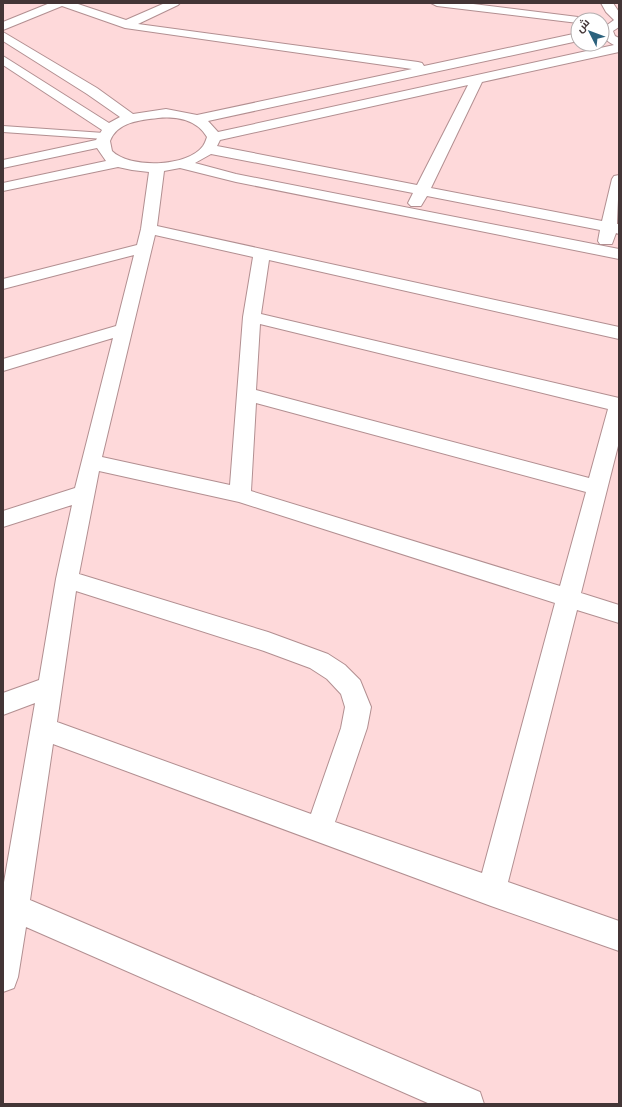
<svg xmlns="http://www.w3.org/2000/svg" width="622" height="1107" viewBox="0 0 622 1107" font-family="'Titillium Web',Cairo,sans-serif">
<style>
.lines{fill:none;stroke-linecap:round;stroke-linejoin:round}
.service-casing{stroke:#b28f91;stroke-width:2}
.minor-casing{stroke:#b28f91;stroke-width:2}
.service{fill:#fff;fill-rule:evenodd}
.minor{fill:#fff;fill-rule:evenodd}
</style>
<rect width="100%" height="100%" fill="#fed9da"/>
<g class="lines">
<g class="service-casing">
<polygon id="service" points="3,126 104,133 109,136 104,139 3,132"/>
</g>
<g class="minor-casing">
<g id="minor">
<path d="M50,3H75L126,20L165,3H180L178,5L138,24L418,62L422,63L424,66L578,33V41L208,121L218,132L614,45C607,41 600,37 603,28L614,20L606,12L601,3H613L619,12V27L613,31L615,36L619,38V52L482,82L431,188L602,221L612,179L614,176L619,175L617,224H619V234L616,233L612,244H600L598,241L600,230L427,196L421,206H411L408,203L413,193L211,154L195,163L236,174L619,249V259L236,182L180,168L164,171L157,226L619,327V339L269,260L261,314L619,398V442L581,593L619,605V623L577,610L508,882L619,921V951L491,906L53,744L30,900L480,1092L484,1104H430L26,927L18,977L14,988L3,992V888L35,703L3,715V693L39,680L56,579L72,505L3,527V511L75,488L113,338L3,371V359L116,326L134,255L3,289V279L137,245L141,229L149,172L132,170L118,167L3,191V183L106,161L97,148L3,168V160L96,140L102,130L3,65V56L109,123L120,117L87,94L3,41V32L97,88L133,114L166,109L197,115L412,69L125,28L62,6L3,30V22ZM468,85L417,185L217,146L220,140ZM158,118C177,116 197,120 207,137C206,140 205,143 203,146C188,167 130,169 112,151L110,141C117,122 140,120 158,118ZM155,235L253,257L243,317L230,485L102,457ZM260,324L608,409L589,478L256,390ZM256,403L586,492L560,586L251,491ZM99,471L239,502L555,603L482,873L335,822L367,728L371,707L360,680L345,665L328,654L268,632L79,574ZM76,591L264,651L310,668L327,679L341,694L345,707L341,728L311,814L57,722Z"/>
<polygon points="431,3 465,3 578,17 584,20 578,20 578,23 437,6"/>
</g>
</g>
<use href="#service" class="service"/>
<use href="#minor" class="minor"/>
</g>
<rect width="622" height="1107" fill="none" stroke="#433536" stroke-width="8"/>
<g transform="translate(590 32) rotate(312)"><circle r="19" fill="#ffffff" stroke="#b4aeaf"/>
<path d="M0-3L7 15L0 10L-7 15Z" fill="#2c627d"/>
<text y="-6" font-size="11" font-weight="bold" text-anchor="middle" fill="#433536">ش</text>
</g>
</svg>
